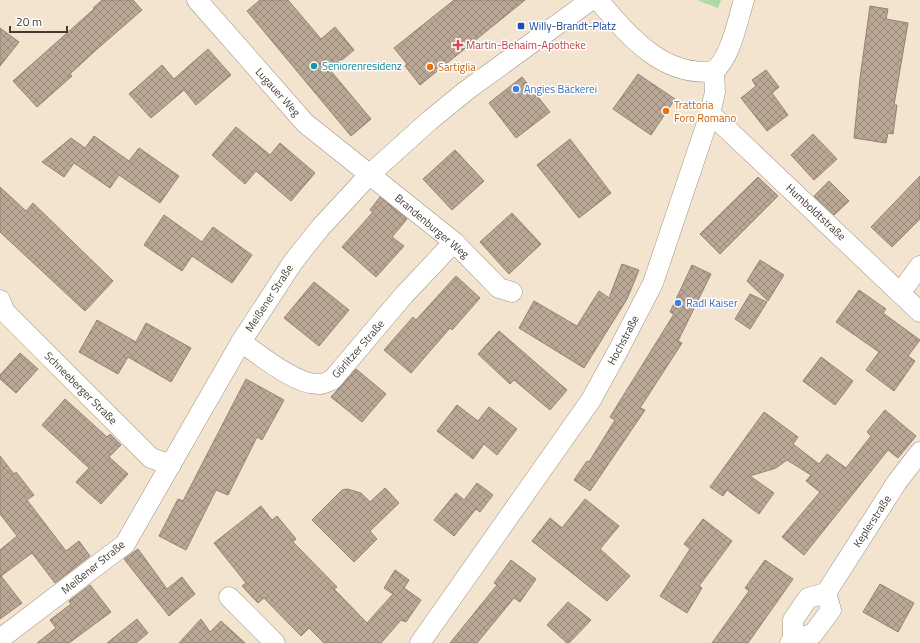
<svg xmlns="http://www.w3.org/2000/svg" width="920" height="643" viewBox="0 0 920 643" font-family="'Titillium Web',sans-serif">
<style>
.park{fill:url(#park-crowns)}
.building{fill:url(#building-cross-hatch);stroke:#948373}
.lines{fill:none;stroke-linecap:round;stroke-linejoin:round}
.street-casing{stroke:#a09280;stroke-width:21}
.street{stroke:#fff;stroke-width:20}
.transit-dot{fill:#1a4fb4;stroke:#fff;stroke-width:1.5}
.health-dot{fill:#e0444e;stroke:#fff;stroke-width:1.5}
.culture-dot{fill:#0f9aa8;stroke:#fff;stroke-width:1.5}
.food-dot{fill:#e8710a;stroke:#fff;stroke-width:1.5}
.shop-dot{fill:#3f7fe0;stroke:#fff;stroke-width:1.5}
.labels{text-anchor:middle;stroke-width:3;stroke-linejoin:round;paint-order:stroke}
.transit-label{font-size:11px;fill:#164399;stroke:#fff;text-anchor:start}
.health-label{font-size:11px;fill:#be3a42;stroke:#fff;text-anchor:start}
.culture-label{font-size:11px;fill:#0d838f;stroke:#fff;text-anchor:start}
.food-label{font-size:11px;fill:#c56008;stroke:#fff;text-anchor:start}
.shop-label{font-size:11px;fill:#366cbe;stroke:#fff;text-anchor:start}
.street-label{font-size:11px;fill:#413b33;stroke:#fff}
</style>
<defs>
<pattern id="park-crowns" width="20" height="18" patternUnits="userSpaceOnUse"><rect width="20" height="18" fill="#afdaa5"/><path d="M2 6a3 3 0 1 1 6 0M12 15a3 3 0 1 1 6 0" fill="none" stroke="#98bc8e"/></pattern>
<pattern id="building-cross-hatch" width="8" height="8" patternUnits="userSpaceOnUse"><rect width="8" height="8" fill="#baa897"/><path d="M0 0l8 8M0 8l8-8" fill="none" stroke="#998a7c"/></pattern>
</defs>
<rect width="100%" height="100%" fill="#f3e4d0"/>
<polygon class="park" points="697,0 721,0 718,8"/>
<g class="building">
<polygon points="102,0 133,0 142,10 96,50 70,74 72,76 37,107 13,81 94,9 93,8"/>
<polygon points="260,0 288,0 321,39 335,27 354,50 330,70 371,119 351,136 247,11"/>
<polygon points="454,0 525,0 420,85 405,66 407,64 394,48"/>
<polygon points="870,6 888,9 886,19 908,23 894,105 897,105 893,134 888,133 886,143 854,138 860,78"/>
<polygon points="0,28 19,42 0,66"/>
<polygon points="208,49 231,75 196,105 184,90 151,118 129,94 162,65 174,79"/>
<polygon points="766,70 779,87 772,93 788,115 767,131 741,98 756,86 752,80"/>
<polygon points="638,74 675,99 651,135 613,109"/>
<polygon points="522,77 550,112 516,138 489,103"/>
<polygon points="236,127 270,155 280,143 315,173 291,201 256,171 245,184 212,155"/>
<polygon points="813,134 837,159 814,180 791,155"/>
<polygon points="94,136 129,161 139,148 179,176 160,203 119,175 110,188 74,163 64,177 42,162 71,138 85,148"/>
<polygon points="570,139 611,193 579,218 537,165"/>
<polygon points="455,150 484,181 452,210 423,179"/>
<polygon points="920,176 920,219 892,247 871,227"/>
<polygon points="758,177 778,196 720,254 700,234"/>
<polygon points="829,181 849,201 834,215 814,196"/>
<polygon points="0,187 26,211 33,203 113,281 85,311 0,232"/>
<polygon points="380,197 407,219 392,237 404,246 376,277 342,247 373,212 370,210"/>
<polygon points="512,213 541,244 509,274 480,242"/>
<polygon points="164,215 202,242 213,227 252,255 232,283 192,256 182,271 144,245"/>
<polygon points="760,260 784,275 768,301 747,281"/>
<polygon points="622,264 639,270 627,299 584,368 519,328 534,301 577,326 599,291 609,298"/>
<polygon points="692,265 711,274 678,341 682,343 640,408 645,410 590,491 574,480 587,461 589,462 615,420 610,417 674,314 670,312"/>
<polygon points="456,276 480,298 452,330 450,328 411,373 384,350 413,317 416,320"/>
<polygon points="314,282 349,310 319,346 284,318"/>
<polygon points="859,290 886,309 883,313 920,340 908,356 915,361 894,391 866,370 879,352 836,322"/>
<polygon points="750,294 767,302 750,329 735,319"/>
<polygon points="97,320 136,342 146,323 191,348 171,382 128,357 118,374 79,352"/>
<polygon points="499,331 567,390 550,410 514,380 510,384 478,354"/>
<polygon points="20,353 38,369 16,393 0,379 0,375"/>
<polygon points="821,357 853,381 835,405 803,381"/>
<polygon points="356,369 386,394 362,422 331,397"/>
<polygon points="246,379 284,400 262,440 257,437 228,495 216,490 186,550 159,536 178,499 183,501"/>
<polygon points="65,399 107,437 110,434 121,445 109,457 128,474 101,504 76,482 89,468 42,425"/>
<polygon points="457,405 478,421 489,407 517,429 497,455 484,444 473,459 437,431"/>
<polygon points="885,410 916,436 898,458 888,450 804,555 782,537 820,492 806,481 811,475 787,460 776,468 750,476 774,493 759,514 727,490 723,496 710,487 764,412 798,437 793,444 819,464 827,454 846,468 871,436 867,432"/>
<polygon points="0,456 14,474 16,472 34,495 27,500 66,551 79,541 90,556 55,583 32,553 1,576 22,603 0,619 0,550 17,536 0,514"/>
<polygon points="477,483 493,495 480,512 476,509 454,536 434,520 456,493 464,500"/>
<polygon points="385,488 399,503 370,531 377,539 354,562 312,520 342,490 347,489 361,493 370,502"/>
<polygon points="585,499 619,526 600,549 630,576 607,601 532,541 550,518 562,528"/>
<polygon points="261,506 272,520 277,516 296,539 293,542 337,587 334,589 367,623 393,594 384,588 395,570 409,580 404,588 421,600 406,622 401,620 381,643 324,643 309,628 301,636 264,598 258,603 242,586 246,583 214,543"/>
<polygon points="703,519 732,541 699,586 702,588 687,613 660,596 690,549 684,544"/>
<polygon points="138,549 167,589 182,577 195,594 169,616 124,559"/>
<polygon points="511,560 536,579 520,602 514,598 477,643 450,643 497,585 494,583"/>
<polygon points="765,560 793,579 748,643 712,643 749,591 745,588"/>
<polygon points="880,584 914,603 898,632 863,612"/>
<polygon points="90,585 111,612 69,643 37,643 56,628 50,620 71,604 69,601"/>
<polygon points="568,602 591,620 569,643 567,643 547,625"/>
<polygon points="137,619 148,633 136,643 107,643"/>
<polygon points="201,619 210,632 221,621 245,643 179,643"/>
</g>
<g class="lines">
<g class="street-casing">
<g id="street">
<polyline points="197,0 305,123 454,242 499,288 512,292"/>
<path d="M598,0C628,35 663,78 714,71"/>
<path d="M714,71C731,57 737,22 744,0"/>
<polyline points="710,114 727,129 920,312"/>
<polyline points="901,292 920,266"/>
<polyline points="0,300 5,312 151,458 171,465"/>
<path d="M241,342C260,355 297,386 320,384C324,384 328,381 332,380L404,295L454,242"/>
<polyline points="229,597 275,643"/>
<polyline points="0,639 125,544 241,342 293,262 320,228 369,175 429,121 467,90 591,0"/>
<polyline points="793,639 793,620 808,598 826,593"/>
<polyline points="420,643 591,400 620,347 653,283 710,114 715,92 714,71"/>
<polyline points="790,643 793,639 813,634 831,610 826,593 897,482 920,452"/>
</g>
</g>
<use href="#street" class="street"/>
</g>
<rect class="transit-dot" x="517" y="22" width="8" height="8" rx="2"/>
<path class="health-dot" d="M456 39h4v4h4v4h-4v4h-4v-4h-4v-4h4z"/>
<circle class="culture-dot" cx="314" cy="66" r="4"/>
<g class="food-dot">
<circle cx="430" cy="67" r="4"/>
<circle cx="666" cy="111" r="4"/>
</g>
<g class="shop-dot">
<circle cx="516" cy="89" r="4"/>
<circle cx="678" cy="303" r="4"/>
</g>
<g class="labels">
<g class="transit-label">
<text x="529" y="30">Willy-Brandt-Platz</text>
</g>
<g class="health-label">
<text x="466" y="49">Martin-Behaim-Apotheke</text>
</g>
<g class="culture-label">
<text x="322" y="70">Seniorenresidenz</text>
</g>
<g class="food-label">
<text x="438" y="71">Sartiglia</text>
<text x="674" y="109">Trattoria<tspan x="674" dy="13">Foro Romano</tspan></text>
</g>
<g class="shop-label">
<text x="524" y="93">Angies Bäckerei</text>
<text x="686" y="307">Radl Kaiser</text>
</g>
<g class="street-label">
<text transform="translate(278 92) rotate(48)" y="4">Lugauer Weg</text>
<text transform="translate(816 212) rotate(43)" y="4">Humboldtstraße</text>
<text transform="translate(432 226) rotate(40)" y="4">Brandenburger Weg</text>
<text transform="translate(269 298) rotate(-57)" y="4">Meißener Straße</text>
<text transform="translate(623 340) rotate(-62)" y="4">Hochstraße</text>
<text transform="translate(358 349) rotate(-49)" y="4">Görlitzer Straße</text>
<text transform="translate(81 388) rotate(45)" y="4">Schneeberger Straße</text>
<text transform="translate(872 521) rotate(-57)" y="4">Keplerstraße</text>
<text transform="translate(93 567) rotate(-39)" y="4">Meißener Straße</text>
</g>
</g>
<path d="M10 26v6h57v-6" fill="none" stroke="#413b33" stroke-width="2"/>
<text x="16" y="26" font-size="12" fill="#413b33" stroke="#ffffff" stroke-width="3" paint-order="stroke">20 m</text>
</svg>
